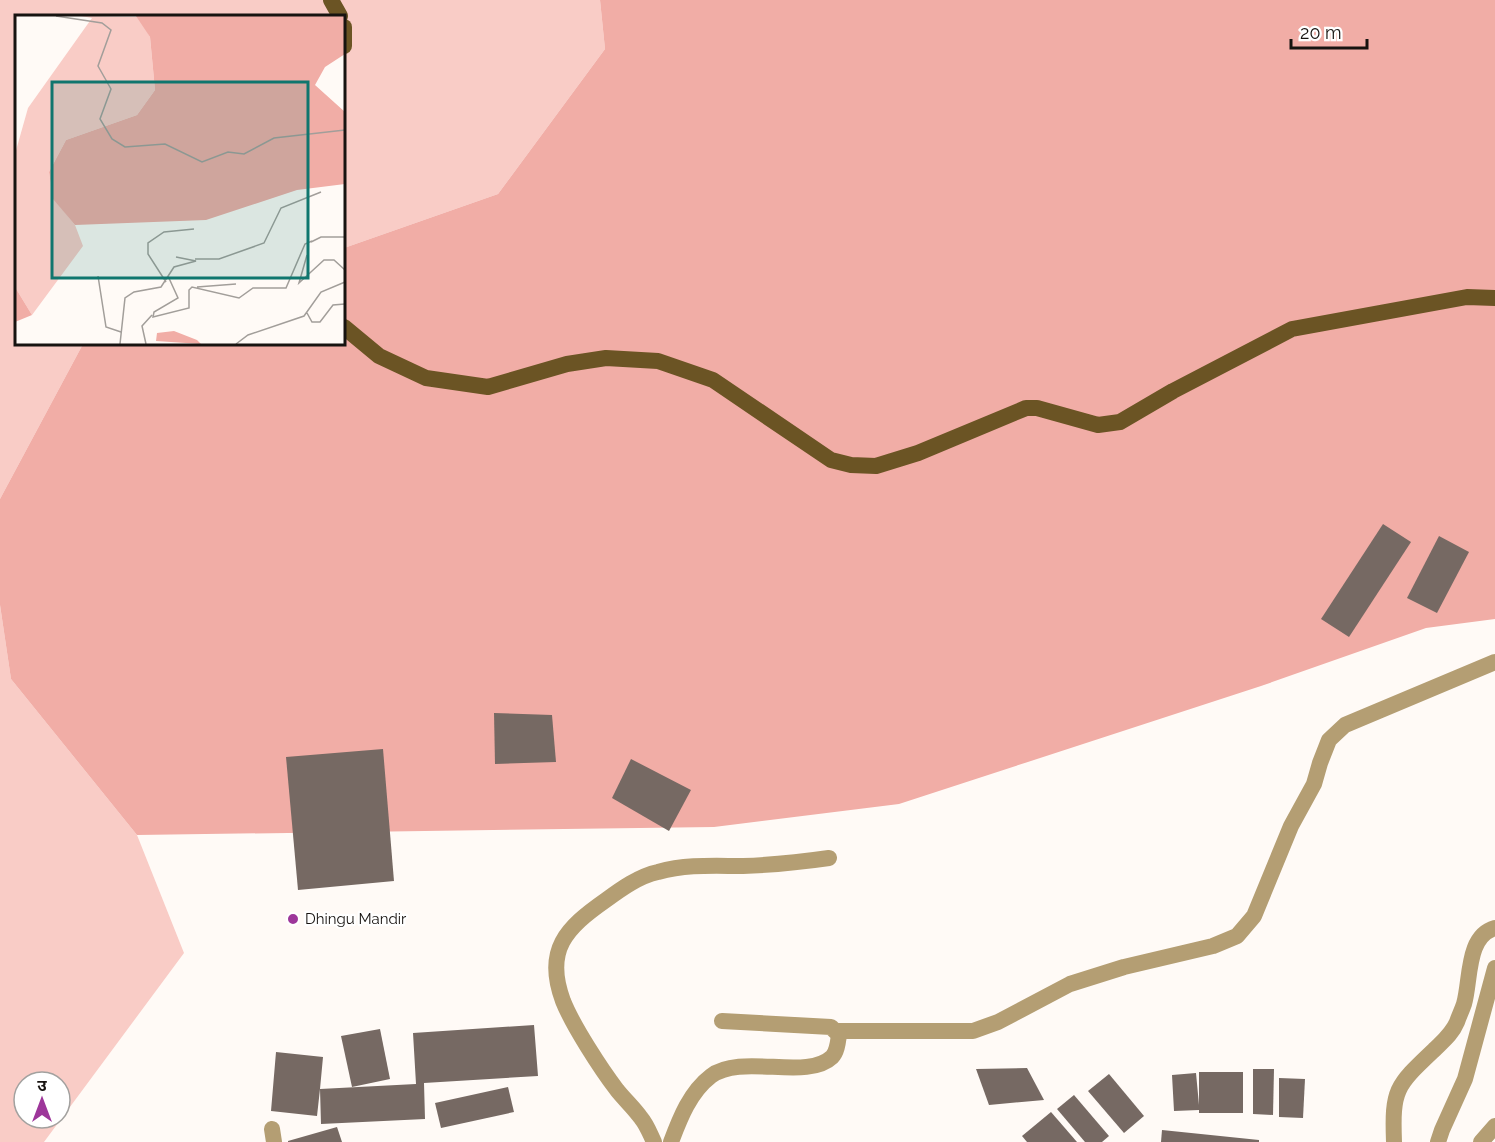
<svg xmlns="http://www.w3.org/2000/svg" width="1495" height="1142" viewBox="0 0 1495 1142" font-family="Raleway,'Noto Sans Devanagari',sans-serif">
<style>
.green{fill:#f9ccc6;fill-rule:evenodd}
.forest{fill:#f1ada6}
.building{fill:#766963}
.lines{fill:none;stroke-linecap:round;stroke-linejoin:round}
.minor{stroke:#b49e73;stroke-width:16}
.primary{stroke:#6b5424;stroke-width:16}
.poi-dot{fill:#9d369a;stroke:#fff;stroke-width:2}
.labels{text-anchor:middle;stroke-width:4.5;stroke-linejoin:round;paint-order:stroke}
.poi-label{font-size:15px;fill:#171310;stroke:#fff;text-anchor:start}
.inset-road{fill:none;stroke:#a29e9a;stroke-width:1.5}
.view{fill:#0f766e;fill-opacity:0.15;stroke:#0f766e;stroke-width:3}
.inset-edge{fill:none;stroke:#171310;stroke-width:3}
</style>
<rect width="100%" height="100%" fill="#fffaf6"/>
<g class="green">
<polygon points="0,0 600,0 605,49 498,194 344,248 344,16 16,16 16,344 83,344 0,499"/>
<path d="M0,605L11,679L137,835L184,953L44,1142H0ZM24,1082H60V1118H24Z"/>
</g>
<polygon class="forest" points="600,0 1495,0 1495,619 1426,628 1261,686 899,804 714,827 137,835 11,679 0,605 0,499 83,344 344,344 344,248 498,194 605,49"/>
<g class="building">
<polygon points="1383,524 1411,542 1349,637 1321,619"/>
<polygon points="1439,536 1469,552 1437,613 1407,598"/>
<polygon points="494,713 552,715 556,762 495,764"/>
<polygon points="383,749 394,881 298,890 286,757"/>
<polygon points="631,759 691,790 669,831 612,798"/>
<polygon points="534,1025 538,1076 424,1083 425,1119 321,1124 320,1089 317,1116 271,1111 276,1052 323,1057 320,1089 416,1084 413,1033"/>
<polygon points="380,1029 390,1079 352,1087 341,1036"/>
<polygon points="1027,1068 1044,1100 989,1105 976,1069"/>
<polygon points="1253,1069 1274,1069 1273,1115 1253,1114"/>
<polygon points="1199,1072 1243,1072 1243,1113 1199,1113 1199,1110 1174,1111 1172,1075 1196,1073 1199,1105"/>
<polygon points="1109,1074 1144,1116 1124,1133 1088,1091"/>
<polygon points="1279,1078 1305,1079 1303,1118 1279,1117"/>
<polygon points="508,1087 514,1112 441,1128 435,1103"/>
<polygon points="1074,1095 1109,1136 1102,1142 1085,1142 1057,1109"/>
<polygon points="1051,1112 1077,1142 1027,1142 1022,1136"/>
<polygon points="337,1127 342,1142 288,1142 288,1141"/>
<polygon points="1162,1130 1259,1140 1259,1142 1161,1142"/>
</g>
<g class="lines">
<g class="minor">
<polyline points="837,1031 973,1031 998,1022 1070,984 1124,967 1213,946 1237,936 1254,916 1291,826 1314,784 1320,763 1329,740 1345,725 1495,662"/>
<polyline points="272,1129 274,1142"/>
<path d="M654,1142C650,1134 647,1125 641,1118C634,1108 625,1100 617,1090C601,1069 573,1026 563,1001C544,950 566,928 606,900C621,889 639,876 658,872C687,864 714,866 743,866C772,865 801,862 829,858"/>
<path d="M671,1142C680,1118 690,1092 711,1076C741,1053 807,1081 832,1057C837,1052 838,1042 839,1035L831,1027L722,1021"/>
<path d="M1394,1142C1392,1089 1396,1086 1434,1050C1443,1041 1452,1034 1457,1022C1459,1016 1462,1010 1464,1004C1471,980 1466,936 1495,928"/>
<polyline points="1438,1142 1442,1130 1465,1079 1495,968"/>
<polyline points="1481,1142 1495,1126"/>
</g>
<g class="primary">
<polyline points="331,0 340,16"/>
<polyline points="344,27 344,46"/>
<polyline points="344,327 379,356 426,378 488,387 567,364 606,358 658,361 713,380 831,460 851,465 876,466 918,453 1026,408 1037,408 1098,425 1120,422 1173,391 1292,329 1467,297 1495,298"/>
</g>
</g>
<circle class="poi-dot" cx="293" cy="919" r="6"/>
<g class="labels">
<g class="poi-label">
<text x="305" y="924">Dhingu Mandir</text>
</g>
</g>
<g transform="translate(15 15)">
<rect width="330" height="330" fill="#fffaf6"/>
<path d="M66,1L124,2L135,22L140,75L122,100L51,125L34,157L38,183L60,210L68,231L17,300L0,272V139L13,93L77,3Z" fill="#f9ccc6"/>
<path d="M121,1H330V39L310,52L300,70L330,97V169L282,175L191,205L60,210L38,184L34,157L51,125L122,100L140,75L135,22ZM0,272L17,300L0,307ZM159,316L182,325L186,329L141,326L142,318Z" fill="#f1ada6"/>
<path class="inset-road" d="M41,1L87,8L96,15L83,51L96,74L85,104L97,124L110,132L150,129L187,147L213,137L229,139L259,123L330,115M296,227L306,222H330M292,240L284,268L309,245H319L330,255M180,244H204L249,228L266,193L306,177M83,261L91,312L106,317M153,261L163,283L139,297L138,302L174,293V275L177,272L224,283L238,273H271L290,229L297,226M151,267L133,239V228L149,217L179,214M182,272L221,269M292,298L297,307H305L318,290L330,289M105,329L110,283L119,277L146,272L159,252L181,246L161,242M131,329L127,311L137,300M221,329L233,320L289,301L306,277L330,267"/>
<path class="view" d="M37,67H293V263H37Z"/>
<rect width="330" height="330" class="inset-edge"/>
</g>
<g transform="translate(42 1100)"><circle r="28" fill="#ffffff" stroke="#a2a19f" stroke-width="1.5"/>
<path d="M0-4.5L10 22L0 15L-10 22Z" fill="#9d369a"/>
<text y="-9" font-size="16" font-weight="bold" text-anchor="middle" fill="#171310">उ</text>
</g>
<path d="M1291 39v9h76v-9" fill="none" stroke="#171310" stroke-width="3"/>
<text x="1300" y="39" font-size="18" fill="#171310" stroke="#ffffff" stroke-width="4.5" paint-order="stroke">20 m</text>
</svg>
